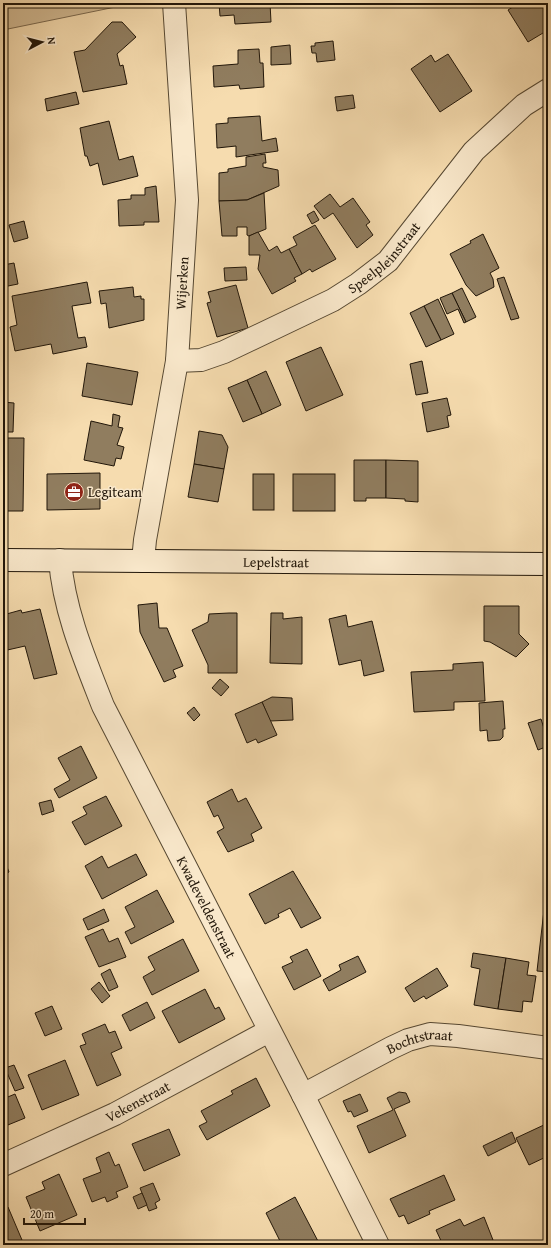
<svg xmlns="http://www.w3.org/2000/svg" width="551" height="1248" viewBox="0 0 551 1248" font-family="'Gentium Book Plus',serif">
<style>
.green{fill:#d2ba93;stroke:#7a684e}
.building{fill:#907d5f;stroke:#211609}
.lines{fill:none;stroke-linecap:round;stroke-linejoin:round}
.minor-casing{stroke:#564832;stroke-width:24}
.secondary-casing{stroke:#211609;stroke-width:24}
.minor{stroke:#f9e8cb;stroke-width:22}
.secondary{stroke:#f9e8cb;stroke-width:22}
.labels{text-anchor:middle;stroke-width:3;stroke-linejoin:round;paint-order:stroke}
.street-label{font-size:14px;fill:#211609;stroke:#f9e8cb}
.poi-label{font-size:14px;fill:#211609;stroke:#f9e8cb;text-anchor:start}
</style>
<rect width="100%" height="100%" fill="#f6dcaf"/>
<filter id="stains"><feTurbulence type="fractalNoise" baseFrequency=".005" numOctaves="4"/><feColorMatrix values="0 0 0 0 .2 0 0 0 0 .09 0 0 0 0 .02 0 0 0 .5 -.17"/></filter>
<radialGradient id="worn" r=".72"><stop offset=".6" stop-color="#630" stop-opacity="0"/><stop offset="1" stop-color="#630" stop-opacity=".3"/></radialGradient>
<polygon class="green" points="3,3 135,3 3,30"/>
<g class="building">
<polygon points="219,3 270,3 271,22 235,24 234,15 220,16"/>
<polygon points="519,3 548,4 548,30 528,42 508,10"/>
<polygon points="112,22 122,22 136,37 117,54 120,66 123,65 127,84 83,92 74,52 85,50"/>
<polygon points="333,41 335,60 317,62 316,53 312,53 311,46 315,46 315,43"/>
<polygon points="290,45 291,64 271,65 271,47"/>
<polygon points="259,49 260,63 263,63 264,87 240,89 239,85 214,87 213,66 238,64 238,50"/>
<polygon points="448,54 472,91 440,112 411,69 431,55 435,62"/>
<polygon points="76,92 79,104 47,111 45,99"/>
<polygon points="353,95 355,108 337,111 335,97"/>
<polygon points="260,116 262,141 276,138 278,151 236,157 236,146 217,148 216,124 228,123 228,118"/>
<polygon points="109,121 119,160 133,156 138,176 103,185 98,163 90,166 87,156 85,156 80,128"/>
<polygon points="265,154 266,163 263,163 263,167 278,170 279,186 247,200 219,201 219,173 228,172 228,169 246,166 246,157"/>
<polygon points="156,186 159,222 144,222 144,225 119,226 118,200 131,199 131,195 145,195 145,188"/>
<polygon points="264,193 266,229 249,236 247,235 247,227 237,227 237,236 222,236 219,201 247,200"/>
<polygon points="330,194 340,207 353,198 370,222 366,225 373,235 357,248 333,213 324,219 314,206"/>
<polygon points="314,211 319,220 312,224 307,215"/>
<polygon points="24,221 28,238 14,242 9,225"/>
<polygon points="315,225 336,259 312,272 310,269 302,274 289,249 297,245 293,237"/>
<polygon points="258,232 269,251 277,246 281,253 289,249 302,274 294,278 296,281 272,294 258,269 260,255 249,255 249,236"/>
<polygon points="483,234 499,268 490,273 493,279 494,287 476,296 466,285 450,254 471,243 470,241"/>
<polygon points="14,263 18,284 3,287 3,265"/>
<polygon points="246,267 247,280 225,281 224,268"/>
<polygon points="504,277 519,318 511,320 497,279"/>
<polygon points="87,282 91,303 72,306 78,338 85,337 87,347 53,354 51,344 15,351 10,327 17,325 12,296"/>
<polygon points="236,285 248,328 217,337 207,303 211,302 208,292"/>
<polygon points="133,287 134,297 141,296 141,299 144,299 144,320 109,328 106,303 101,304 99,291"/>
<polygon points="462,288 476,317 466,322 452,293"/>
<polygon points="452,293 466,322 464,323 458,309 447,314 440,298"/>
<polygon points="438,299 454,334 441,340 424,306"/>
<polygon points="424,306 441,340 426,347 410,313"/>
<polygon points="321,347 343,395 306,411 286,362"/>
<polygon points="422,361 428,393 416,395 410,364"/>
<polygon points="87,363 138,372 132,405 82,396"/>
<polygon points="266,371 281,405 262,414 247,380"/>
<polygon points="247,380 262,414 243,422 228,388"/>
<polygon points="447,398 451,415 447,416 449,427 427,432 422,403"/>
<polygon points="3,402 14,403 13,432 3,432"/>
<polygon points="113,414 120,416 118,427 123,428 117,445 124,447 121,459 116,458 114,466 84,460 91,421 112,426"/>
<polygon points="199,431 222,435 228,447 224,469 194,464"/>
<polygon points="3,438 24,438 23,511 3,511"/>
<polygon points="354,460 386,460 386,498 366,498 366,501 354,501"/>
<polygon points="386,460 418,461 418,502 405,501 405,499 386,498"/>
<polygon points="194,464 224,469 218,502 188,497"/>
<polygon points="100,473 100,509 47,510 47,474"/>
<rect x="253" y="474" width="21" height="36"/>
<rect x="293" y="474" width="42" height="37"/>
<polygon points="157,603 159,628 167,628 183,666 173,670 176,677 164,682 140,632 138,605"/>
<polygon points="484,606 519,606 519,634 529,644 516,657 490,642 484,641"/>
<polygon points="40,609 57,674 34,679 25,646 3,651 3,615 21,610 22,613"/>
<polygon points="229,613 237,613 237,673 208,673 208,665 192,630 208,622 209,614"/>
<polygon points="271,613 283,613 283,619 302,617 302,664 270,663"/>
<polygon points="346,615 348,627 372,621 384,671 364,676 361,660 339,665 329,619"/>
<polygon points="483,662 485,701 454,702 454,710 414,712 411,672 453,670 453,664"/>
<polygon points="220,679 229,687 221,696 212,688"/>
<polygon points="272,697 292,698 293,720 270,721 262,702"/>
<polygon points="503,701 505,729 503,729 503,737 500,740 488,741 487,730 480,731 479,703"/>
<polygon points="262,702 277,735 258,743 256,739 247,743 235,714"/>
<polygon points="194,707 200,715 194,721 187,713"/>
<polygon points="541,719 548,741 548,746 538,750 528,723"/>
<polygon points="81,746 97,778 59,798 54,789 70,780 58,758"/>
<polygon points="232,789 238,802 246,798 262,828 251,834 254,841 228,852 217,832 224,828 218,815 214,817 207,802"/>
<polygon points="106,796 122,826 85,845 72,822 87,814 83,807"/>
<polygon points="51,800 54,811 42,815 39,803"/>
<polygon points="136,854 147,875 102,899 85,866 102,856 108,868"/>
<polygon points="3,857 9,872 3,875"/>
<polygon points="293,871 321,918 301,928 290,908 278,914 279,917 265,924 249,894"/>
<polygon points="157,890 174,922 131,944 125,932 135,927 125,907"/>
<polygon points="104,909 109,921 88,930 83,919"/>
<polygon points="544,910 548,910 548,972 537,971"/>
<polygon points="103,929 109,942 118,938 126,957 99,967 85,937"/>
<polygon points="183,939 199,971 152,995 143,977 155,970 148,957"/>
<polygon points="307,949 321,976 294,990 282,967 293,962 290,957"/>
<polygon points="473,953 506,958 498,1009 474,1005 480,969 471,967"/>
<polygon points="358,956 366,972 329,991 323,980 341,970 339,965"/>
<polygon points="506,958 529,962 527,975 536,976 532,1002 523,1001 522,1012 498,1009"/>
<polygon points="437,968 448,986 426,999 424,996 414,1002 405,988"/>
<polygon points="110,969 118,987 109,991 101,974"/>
<polygon points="99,982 110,996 102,1003 91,989"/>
<polygon points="205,989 215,1009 219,1007 225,1019 179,1043 162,1011"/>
<polygon points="147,1002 155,1018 130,1031 122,1015"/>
<polygon points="52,1006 62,1029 45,1036 35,1013"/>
<polygon points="105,1024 109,1033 115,1031 122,1048 111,1053 121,1075 97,1086 80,1046 86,1044 82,1034"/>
<polygon points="65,1060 79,1095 42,1110 28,1075"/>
<polygon points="14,1065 24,1088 15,1091 5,1068"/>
<polygon points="256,1078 270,1106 207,1140 199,1126 207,1122 201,1111 233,1094 231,1091"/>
<polygon points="399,1092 406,1093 410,1102 394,1109 406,1136 369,1153 357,1126 393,1110 387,1098"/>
<polygon points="15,1094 25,1118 3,1127 3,1099"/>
<polygon points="360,1094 368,1111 354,1117 351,1111 348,1112 343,1101"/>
<polygon points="546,1124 548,1129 548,1156 529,1165 516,1138"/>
<polygon points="169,1129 180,1155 144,1171 132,1144"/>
<polygon points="512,1132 516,1142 488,1156 483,1146"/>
<polygon points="109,1152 115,1166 119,1164 128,1187 116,1192 118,1197 107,1202 105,1197 92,1202 83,1179 101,1172 96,1158"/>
<polygon points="59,1174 77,1215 40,1231 26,1197 45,1189 42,1182"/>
<polygon points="444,1175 455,1200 429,1211 430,1214 408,1224 404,1215 399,1217 390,1199"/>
<polygon points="153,1183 160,1200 155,1203 157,1208 149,1211 140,1188"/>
<polygon points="142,1193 147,1205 138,1209 133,1197"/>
<polygon points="295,1197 320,1245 282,1245 266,1213"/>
<polygon points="8,1207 22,1240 10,1245 3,1245 3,1209"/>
<polygon points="484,1217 493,1240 482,1245 443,1245 436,1230 460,1219 464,1226"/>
</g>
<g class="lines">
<g class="minor-casing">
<g id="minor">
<path id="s1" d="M177,361L201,360L224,352L333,300L358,284L388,261L474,151L524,105L548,90"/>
<path id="s2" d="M60,560C64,611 85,660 103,706L303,1095L378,1245"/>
<path id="s3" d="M143,561L145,540L177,361L187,200L174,3"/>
<path id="s4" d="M303,1095L391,1048L408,1040L430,1034L458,1036L548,1048"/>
<path id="s5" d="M3,1165L115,1114L269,1031"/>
</g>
</g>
<g class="secondary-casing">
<g id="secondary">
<path id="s6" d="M3,560L548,564"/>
</g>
</g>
<use href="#minor" class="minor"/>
<use href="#secondary" class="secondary"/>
</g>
<defs>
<g id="office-disc" transform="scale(1)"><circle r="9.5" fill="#8f2418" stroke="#f9e8cb"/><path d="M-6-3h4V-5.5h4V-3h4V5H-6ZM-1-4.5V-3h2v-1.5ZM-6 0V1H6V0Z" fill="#fff"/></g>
</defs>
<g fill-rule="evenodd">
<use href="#office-disc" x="74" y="492"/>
</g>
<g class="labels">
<g class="street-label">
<text dy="5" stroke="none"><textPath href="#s1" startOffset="236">Speelpleinstraat</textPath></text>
<text dy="5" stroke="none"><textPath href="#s3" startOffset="281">Wijerken</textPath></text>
<text dy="5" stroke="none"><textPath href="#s6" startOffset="273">Lepelstraat</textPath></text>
<text dy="5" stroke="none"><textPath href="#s2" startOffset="379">Kwadeveldenstraat</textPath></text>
<text dy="5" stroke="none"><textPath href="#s4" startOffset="130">Bochtstraat</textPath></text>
<text dy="5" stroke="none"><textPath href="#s5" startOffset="149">Vekenstraat</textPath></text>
</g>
<g class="poi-label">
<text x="88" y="497">Legiteam</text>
</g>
</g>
<rect width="551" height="1248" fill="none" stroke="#f6dcaf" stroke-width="16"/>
<rect x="4" y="4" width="543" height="1240" fill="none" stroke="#211609" stroke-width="2"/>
<rect x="8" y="8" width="535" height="1232" fill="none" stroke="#211609"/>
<g transform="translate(42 42) rotate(83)" stroke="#f9e8cb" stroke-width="3" paint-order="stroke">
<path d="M0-3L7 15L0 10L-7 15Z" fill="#211609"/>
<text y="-6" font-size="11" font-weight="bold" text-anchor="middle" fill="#211609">N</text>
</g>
<path d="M24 1218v6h61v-6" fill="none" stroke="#211609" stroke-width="2"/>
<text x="30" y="1218" font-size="12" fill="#211609" stroke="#f9e8cb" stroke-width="3" paint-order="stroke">20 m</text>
<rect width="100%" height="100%" filter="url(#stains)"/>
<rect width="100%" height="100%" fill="url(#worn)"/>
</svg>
